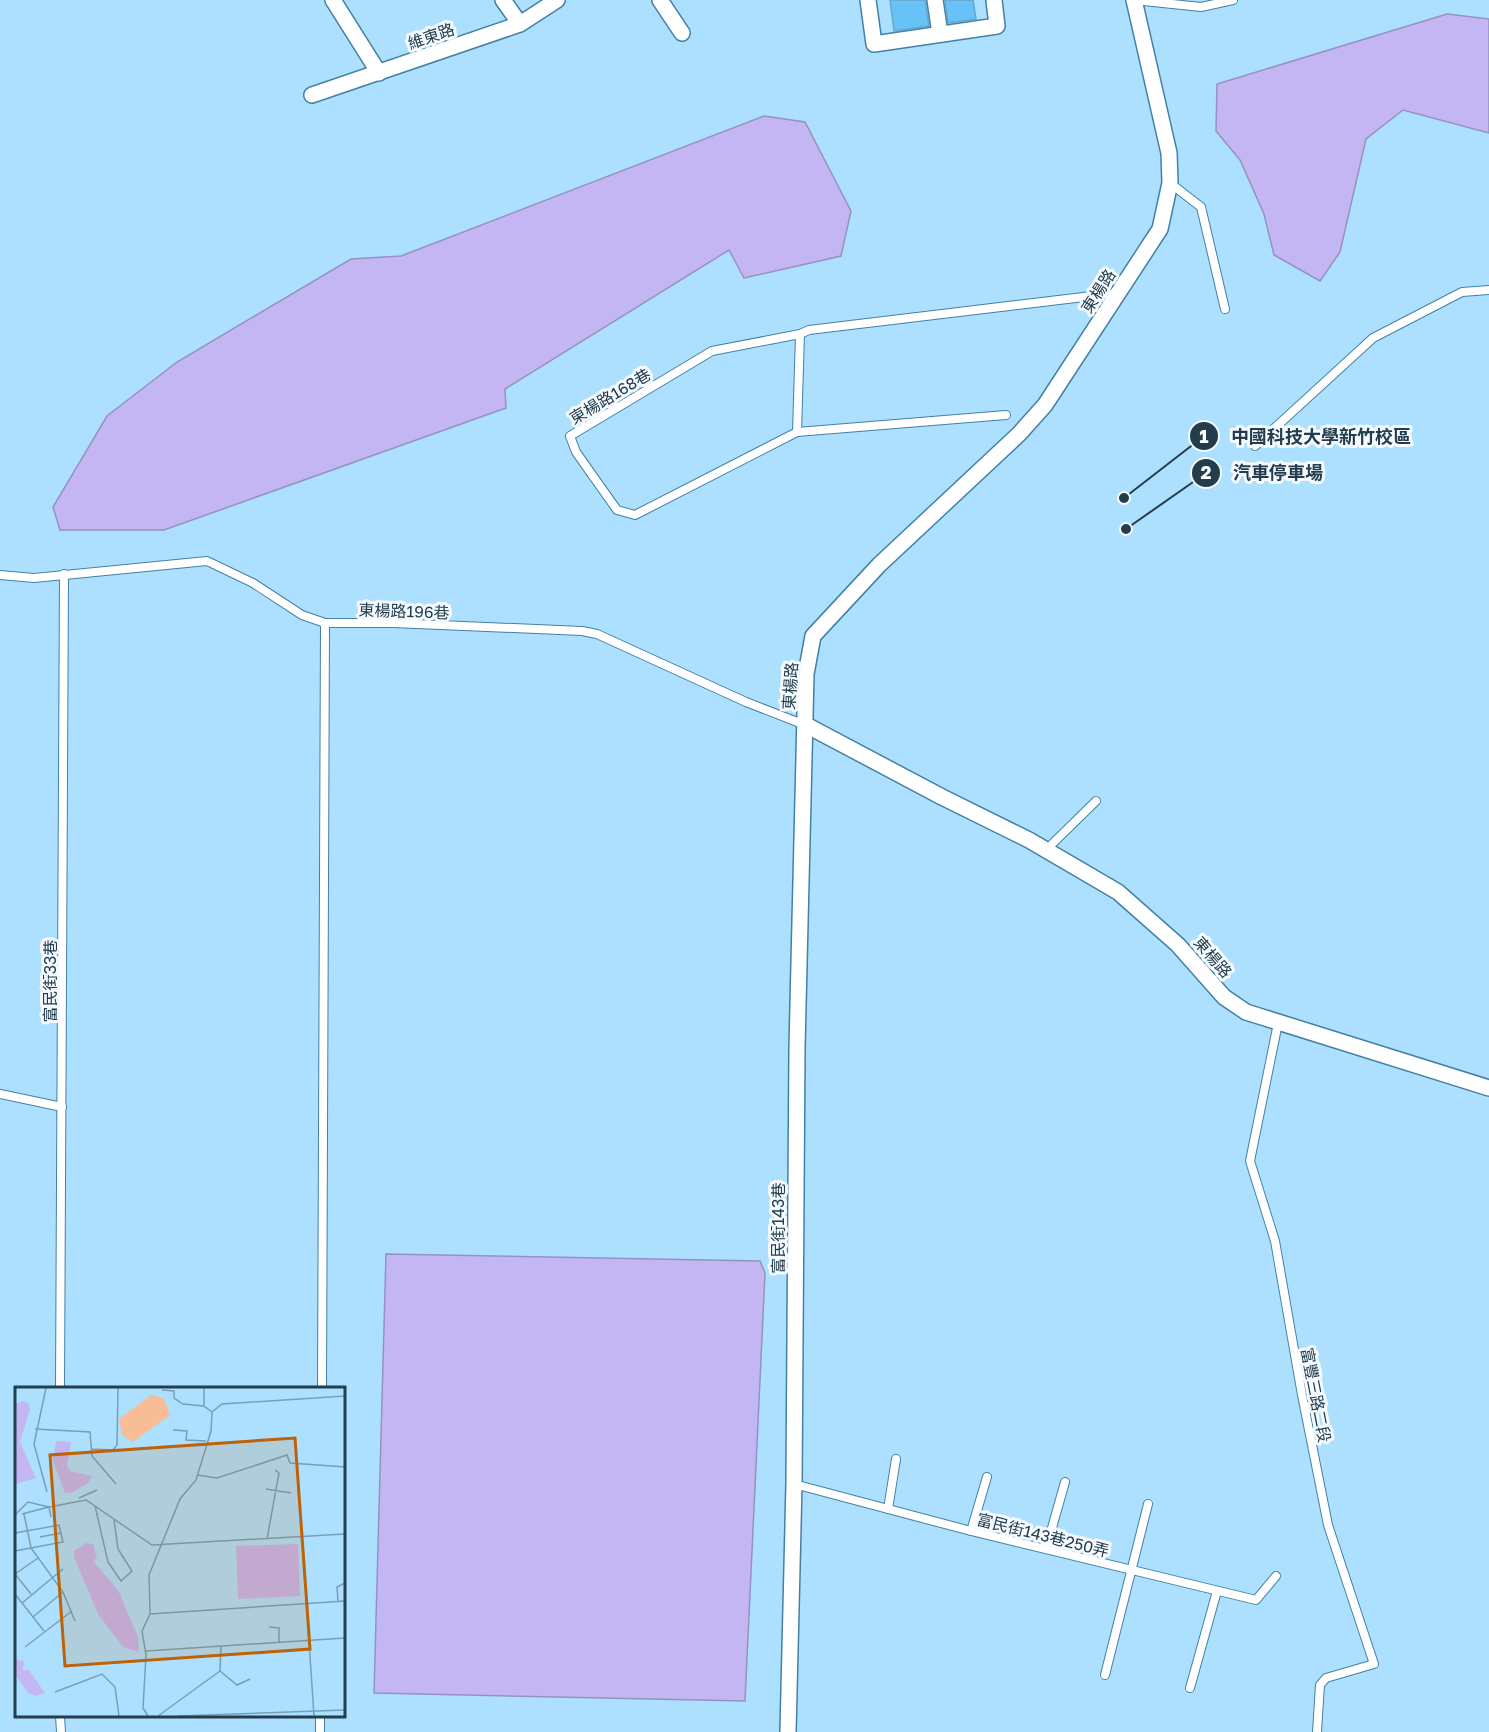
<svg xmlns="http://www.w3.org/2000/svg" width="1489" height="1732" viewBox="0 0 1489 1732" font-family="'Golos Text','Noto Sans TC',sans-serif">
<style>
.water{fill:#c4b6f3;stroke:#9492c1;stroke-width:1.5}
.building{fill:#67c3f7;stroke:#67a6cb;stroke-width:1.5}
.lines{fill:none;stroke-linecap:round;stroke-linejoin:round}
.service-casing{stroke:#4281a4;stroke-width:10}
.minor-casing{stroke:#4281a4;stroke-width:18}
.service{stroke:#fff;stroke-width:8}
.minor{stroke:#fff;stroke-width:15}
.labels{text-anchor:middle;stroke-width:6;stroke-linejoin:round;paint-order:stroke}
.street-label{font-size:16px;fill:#233d4d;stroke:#f4fafe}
.inset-road{fill:none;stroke:#769fb8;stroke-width:1.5}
.view{fill:#bd6207;fill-opacity:0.15;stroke:#bd6207;stroke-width:3}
.inset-edge{fill:none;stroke:#233d4d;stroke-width:3}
.leader{fill:none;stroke:#233d4d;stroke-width:2}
.callout-dot{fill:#233d4d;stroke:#f4fafe;stroke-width:2}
.mark-label{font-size:18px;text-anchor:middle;font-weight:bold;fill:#fff}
.callout-label{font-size:18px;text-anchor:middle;font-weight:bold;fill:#233d4d;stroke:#f4fafe;stroke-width:6;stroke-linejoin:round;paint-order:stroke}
</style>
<rect width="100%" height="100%" fill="#ade0ff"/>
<g class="water">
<polygon points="1447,14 1489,19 1489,133 1403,110 1366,139 1340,252 1320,281 1274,255 1264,214 1240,160 1216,131 1217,84"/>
<polygon points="764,116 805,122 851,211 841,256 744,278 729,250 505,389 506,408 164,530 60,530 53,507 107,416 177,362 351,259 401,256"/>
<polygon points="386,1254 760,1261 765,1273 745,1701 374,1693"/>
</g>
<g class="building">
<polygon points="890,0 925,0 929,26 894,31"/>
<polygon points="945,0 973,0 976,19 948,23"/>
</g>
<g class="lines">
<g class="service-casing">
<g id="service">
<polyline points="1134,0 1201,7 1233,0"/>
<polyline points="1170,183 1201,207 1225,309"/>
<polyline points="1006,415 797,432 635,515 617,510 576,452 570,436 712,351 800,334 809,330 1117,293"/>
<polyline points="797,432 800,334"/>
<polyline points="1255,446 1373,338 1462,292 1489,290"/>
<polyline points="0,575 34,578 207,561 253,583 302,615 325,623 393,623 582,631 597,634 746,702 805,725"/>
<polyline points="1046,850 1096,801"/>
<polyline points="1278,1023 1250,1161 1275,1241 1302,1395 1328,1525 1374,1664 1326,1678 1320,1685 1317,1732"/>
<polyline points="0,1094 62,1107"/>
<polyline points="60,1388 64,574"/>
<polyline points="322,1388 325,623"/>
<polyline points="794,1484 971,1531 1256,1600 1276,1576"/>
<polyline points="888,1509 896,1459"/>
<polyline points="971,1531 987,1477"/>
<polyline points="1046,1549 1065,1482"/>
<polyline points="1105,1675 1148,1504"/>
<polyline points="1190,1688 1217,1591"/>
<polyline points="60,1716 61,1732"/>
<polyline points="320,1732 320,1716"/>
</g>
</g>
<g class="minor-casing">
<g id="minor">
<polyline points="333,0 379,73"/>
<polyline points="503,0 520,24"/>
<polyline points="660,0 682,33"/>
<polyline points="868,0 874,44 997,26 994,0"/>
<polyline points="935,0 940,34"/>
<polyline points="312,95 520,24 557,0"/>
<polyline points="806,725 942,797 1029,840 1118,892 1178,945 1224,997 1246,1012 1489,1088"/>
<polyline points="788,1732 794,1484 797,1047 806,674 813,636 879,565 1019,434 1045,405 1160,229 1170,183 1169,153 1134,0"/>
</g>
</g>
<use href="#service" class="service"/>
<use href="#minor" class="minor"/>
</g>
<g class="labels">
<g class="street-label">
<text transform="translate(431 36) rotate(-19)" y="6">維東路</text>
<text transform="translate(1098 291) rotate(-57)" y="6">東楊路</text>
<text transform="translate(610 396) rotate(-31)" y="6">東楊路168巷</text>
<text transform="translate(404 611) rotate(2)" y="6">東楊路196巷</text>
<text transform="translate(790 686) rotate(-86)" y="6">東楊路</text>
<text transform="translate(1213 957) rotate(49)" y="6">東楊路</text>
<text transform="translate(50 981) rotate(-90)" y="6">富民街33巷</text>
<text transform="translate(778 1228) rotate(-90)" y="6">富民街143巷</text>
<text transform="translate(1316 1395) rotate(79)" y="6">富豐三路二段</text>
<text transform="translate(1043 1535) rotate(14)" y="6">富民街143巷250弄</text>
</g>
</g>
<g transform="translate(15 1387)">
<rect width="330" height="330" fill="#ade0ff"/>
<path d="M136,8L149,11L155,28L118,55L107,48L104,32Z" fill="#f6bd97"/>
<path d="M8,14L13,16L15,22L5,55L21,91L0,97V17ZM41,54L56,55L52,79L56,84L77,89L73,96L56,106H50L38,74ZM71,156L78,157L82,171L78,174L103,203L123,250L124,265L108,260L83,227L59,170V164ZM283,157L285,209L223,212L221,159ZM0,272L10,275L7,283H14L30,306L21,309L13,306L0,287Z" fill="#c4b6f3"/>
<path class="inset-road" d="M31,1L19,57L32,105M147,3L159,4V11L168,17L189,19M197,25L207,17L330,9M20,42L75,45L77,69L101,97M158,43L172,44L171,53L191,54M76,62L98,63L102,58L103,1M182,88L202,91L272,68L275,76L330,80M251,102L276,106M64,111L82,103M80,119L93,175L106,194L117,184L103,162L99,133M7,127L34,120L36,130M9,127L16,161L48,205L60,234M0,128L13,115L34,120L71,113L137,158L330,147M0,146L44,138L48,155L0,164M25,150L46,146M287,150L299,329M252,152L264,86L260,83M0,187L23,171M0,187L16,207M0,207L29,244M323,215L322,200L330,196M7,216L48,182M135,227L330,214M18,230L48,205M254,240L264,241V256M206,259L205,284L222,298L235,292M10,260L57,224M131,264L330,251M40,305L87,287L100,300L104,329M133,329L128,321L131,268L127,244L135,227L134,188L165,112L181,93L196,44L197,25L189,19V1M143,329L205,284M163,329L330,323"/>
<path class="view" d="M280,51L295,262L50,279L35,68Z"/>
<rect width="330" height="330" class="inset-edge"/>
</g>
<path class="leader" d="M1124 498L1204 436M1126 529L1206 473"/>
<g class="callout-dot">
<circle cx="1124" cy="498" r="6"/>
<circle cx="1126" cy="529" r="6"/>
<circle cx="1204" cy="436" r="15"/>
<circle cx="1206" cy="473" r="15"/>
</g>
<g class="mark-label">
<text x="1204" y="443">1</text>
<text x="1206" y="479">2</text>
</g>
<g class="callout-label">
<text x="1321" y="443">中國科技大學新竹校區</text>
<text x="1278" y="479">汽車停車場</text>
</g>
</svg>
